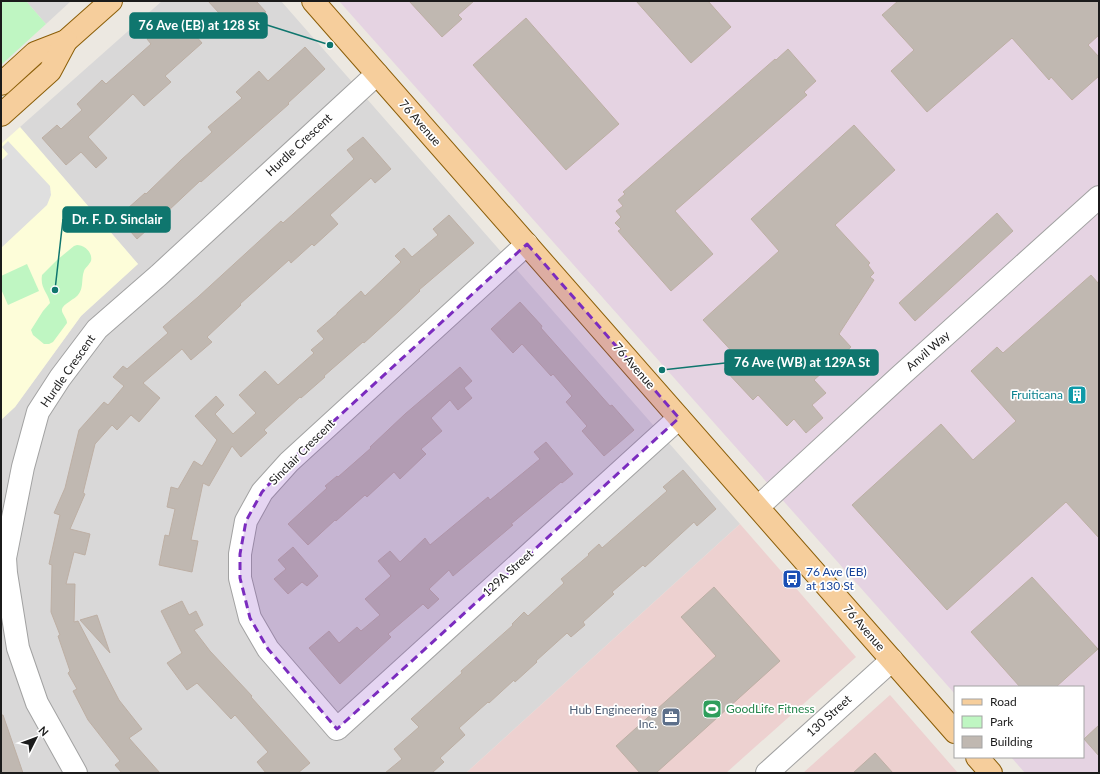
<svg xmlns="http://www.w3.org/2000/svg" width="1100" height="774" viewBox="0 0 1100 774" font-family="Lato,sans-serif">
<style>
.residential{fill:#d9d8d8}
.commercial{fill:#edd1d0}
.industrial{fill:#e5d3e2}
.education{fill:#fdfdd9}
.park{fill:#bff6c2}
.parking{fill:#dfdfdf}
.building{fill:#c0b8b1;stroke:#bdafa4}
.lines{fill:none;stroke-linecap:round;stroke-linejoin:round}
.minor-casing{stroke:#a2a2a2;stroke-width:24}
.major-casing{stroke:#8b5e08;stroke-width:24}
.minor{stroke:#fff;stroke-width:22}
.major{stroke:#f6ce9c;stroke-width:22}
.marked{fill:#7b2cbf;fill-opacity:0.2;stroke:#7b2cbf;stroke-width:3;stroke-dasharray:8 5;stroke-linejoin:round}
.labels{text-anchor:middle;stroke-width:3.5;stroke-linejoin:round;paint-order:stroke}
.street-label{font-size:12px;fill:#1b1b1b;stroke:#fff}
.culture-label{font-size:12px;fill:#0d838f;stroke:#fff;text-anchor:end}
.transit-label{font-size:12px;fill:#164399;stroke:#fff;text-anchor:start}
.leisure-label{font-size:12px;fill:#27864d;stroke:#fff;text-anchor:start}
.service-label{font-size:12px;fill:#4e5e75;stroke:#fff;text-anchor:end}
.leader{fill:none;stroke:#0f766e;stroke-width:1.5}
.callout-dot{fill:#0f766e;stroke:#fff;stroke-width:1.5}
.callout{fill:#0f766e;stroke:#0f766e;stroke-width:1.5}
.callout-label{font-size:13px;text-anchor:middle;font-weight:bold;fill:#fff}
</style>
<rect width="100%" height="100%" fill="#ece8e1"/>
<g class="residential">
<polygon points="26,1 71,1 46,24"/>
<polygon points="162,1 281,1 740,524 466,773 1,773 1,420 15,407 81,316 138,264 20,127"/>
</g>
<g class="commercial">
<polygon points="740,524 856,657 726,773 466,773"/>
<polygon points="890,695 958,773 803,773"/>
</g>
<polygon class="industrial" points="339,1 1099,1 1099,773 1025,773 1011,757 1083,757 1083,687 955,687 955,694"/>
<polygon class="education" points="20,127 138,264 81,316 15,407 1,420 1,144"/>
<g class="park">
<polygon points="1,1 26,1 46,24 1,65"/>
<path d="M77,245C84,245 93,252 91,261C89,265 85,268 84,271C81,279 84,288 78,295C75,299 63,304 62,309C61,313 67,318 67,323L53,342L49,344H44L33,335L31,330L43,311L50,303C48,292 40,289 42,275L57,260L74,246Z"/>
<polygon points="27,264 39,291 8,305 1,289 1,276"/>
</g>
<polygon class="parking" points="8,141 50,186 51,195 47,205 1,248 1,161 8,154 2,147"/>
<g class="building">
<polygon points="208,1 256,1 266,12 240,36"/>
<polygon points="409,1 474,1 458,15 462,19 442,37"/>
<polygon points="636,1 708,1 731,27 691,63"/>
<polygon points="898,1 1099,1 1099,35 1088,45 1099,57 1099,76 1072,100 1051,77 1049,80 1012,38 927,112 891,71 914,50 882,15"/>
<polygon points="176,13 202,43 165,76 171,82 144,106 133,94 88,137 107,158 96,168 81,152 66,165 42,138 57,125 61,129 82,110 77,104 102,80 106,84 151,44 147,39"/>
<polygon points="526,18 619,124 566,170 473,65"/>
<polygon points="305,47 325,69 288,103 289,104 201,182 200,181 168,211 137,239 118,217 145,193 146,194 181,160 212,132 208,127 242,98 236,92 259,71 268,81"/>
<polygon points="788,49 816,81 804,92 807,95 675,211 713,254 671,291 618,231 621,229 615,223 621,217 616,211 623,206 618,200 625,194 623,192 775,59 776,60"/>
<polygon points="854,125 895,170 835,225 870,263 868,265 874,273 870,277 874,280 839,334 851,347 814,380 826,393 812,405 823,418 806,433 794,419 787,426 758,395 753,400 724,369 737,357 703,320 779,251 751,219"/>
<polygon points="363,137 391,169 375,183 371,178 330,215 338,224 314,246 312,244 291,263 289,260 240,304 241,305 207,337 212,342 191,360 182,349 143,383 160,398 139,422 131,415 117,430 112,425 95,444 83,493 85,494 70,529 90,534 85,555 74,552 66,584 75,584 74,622 78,621 119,700 142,729 129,738 160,773 122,773 115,765 120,761 88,720 73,691 77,689 68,673 70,671 58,636 60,635 51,612 52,565 49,564 60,515 54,513 65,488 79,430 104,402 108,405 124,386 113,377 123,366 127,369 168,333 163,327 198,297 281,221 283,223 354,159 347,150"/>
<polygon points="997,213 1013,231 915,321 899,303"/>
<polygon points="449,215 474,243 419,290 420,291 399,311 364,343 363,342 324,376 325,377 301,398 300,397 264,430 267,433 241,457 232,446 209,486 203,483 191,540 198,541 192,572 159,565 165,535 169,536 175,509 167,507 171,487 178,489 194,461 202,466 217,440 195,416 216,396 224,405 215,414 233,434 256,413 239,395 265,371 278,385 314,353 311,350 324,339 317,331 337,314 337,313 361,291 365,296 401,262 395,256 404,248 412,257 438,235 433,229"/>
<polygon points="1091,275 1099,284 1099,538 1066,502 947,610 852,505 941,424 973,460 1016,421 971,371 997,347 1003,353"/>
<polygon points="520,302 542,326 541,328 610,406 612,405 634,430 604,456 582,431 587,426 566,402 572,396 553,374 551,376 522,344 513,353 491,329"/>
<polygon points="460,367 472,381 464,388 472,398 458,410 450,400 431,418 442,431 421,449 426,454 400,479 394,472 367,497 365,495 336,521 335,520 308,545 288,524 327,488 325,486 337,476 338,477 371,448 370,447 405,414"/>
<polygon points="546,442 573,474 562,483 561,482 511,524 513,525 453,576 449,570 429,589 439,599 428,609 423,604 388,634 391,637 340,684 309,648 329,631 339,643 357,627 361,631 380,615 365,599 391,576 378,561 390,551 400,562 425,538 430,545 488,497 490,500 540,459 534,452"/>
<polygon points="683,470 716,509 697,526 694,522 645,567 643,565 612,592 614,594 583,622 585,625 571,637 567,633 536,661 537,662 515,682 514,680 489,703 488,702 459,728 465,735 440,758 444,762 432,773 385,773 402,759 394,749 419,727 411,719 462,673 461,671 513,625 512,624 524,612 528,616 564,583 561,579 589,555 588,554 599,544 602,548 667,491 663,487"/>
<polygon points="293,547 318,576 307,586 302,582 288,594 274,579 286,569 278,560"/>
<polygon points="1032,577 1098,649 1056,687 1020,687 971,632"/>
<polygon points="714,587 780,661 656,773 640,773 616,746 716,656 681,617"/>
<polygon points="182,601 189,615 196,611 203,625 194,630 210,651 252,696 251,697 310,763 298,773 266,773 257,762 268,752 235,715 231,719 197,683 187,690 167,663 182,653 161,611"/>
<polygon points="97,615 110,653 80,620"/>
<polygon points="1,715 3,715 23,773 1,773"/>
<polygon points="1099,725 1099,756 1084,739"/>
<polygon points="875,753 893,773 853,773"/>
</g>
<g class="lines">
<g class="minor-casing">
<g id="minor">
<polyline points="527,244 289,462 262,492 246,521 240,554 240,578 250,618 268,649 337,729 679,418"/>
<polyline points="758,507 899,377 1099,197"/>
<polyline points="76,773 37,703 18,648 6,573 5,558 23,467 38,412 60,378 97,329 159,275 377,74"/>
<polyline points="767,773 892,660"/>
</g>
</g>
<g class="major-casing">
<g id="major">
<polyline points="313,1 955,732"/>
<polyline points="1,84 35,53 66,41 111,1"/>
<polyline points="1,115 50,71 66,41"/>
<polyline points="977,757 991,773"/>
</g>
</g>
<use href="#minor" class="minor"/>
<use href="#major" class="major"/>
</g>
<path class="marked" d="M527,244L679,418L337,729L268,649L250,618L240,578V554L246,521L262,492L289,462Z"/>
<defs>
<g id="building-square" transform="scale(1)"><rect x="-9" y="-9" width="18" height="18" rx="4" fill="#0f9aa8" stroke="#fff"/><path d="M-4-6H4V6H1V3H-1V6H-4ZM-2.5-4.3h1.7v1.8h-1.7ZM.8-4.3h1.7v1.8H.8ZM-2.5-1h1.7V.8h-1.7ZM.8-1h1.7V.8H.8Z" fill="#fff"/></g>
<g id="bus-square" transform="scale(1)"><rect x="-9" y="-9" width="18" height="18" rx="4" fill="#1a4fb4" stroke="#fff"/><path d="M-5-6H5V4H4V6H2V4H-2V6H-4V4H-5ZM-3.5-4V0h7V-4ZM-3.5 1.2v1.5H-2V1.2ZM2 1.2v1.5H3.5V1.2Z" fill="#fff"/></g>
<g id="stadium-square" transform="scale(1)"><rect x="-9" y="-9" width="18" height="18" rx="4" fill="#2e9e5b" stroke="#fff"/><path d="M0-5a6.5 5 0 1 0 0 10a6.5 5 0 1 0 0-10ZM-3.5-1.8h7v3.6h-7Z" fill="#fff"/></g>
<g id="office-square" transform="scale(1)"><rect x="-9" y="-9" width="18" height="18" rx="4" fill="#5c6f8a" stroke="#fff"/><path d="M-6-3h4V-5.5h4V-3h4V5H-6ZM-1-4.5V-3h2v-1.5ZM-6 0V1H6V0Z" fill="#fff"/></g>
</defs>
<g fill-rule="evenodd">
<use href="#building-square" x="1077" y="395"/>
<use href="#bus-square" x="792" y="579"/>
<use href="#stadium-square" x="712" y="709"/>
<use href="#office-square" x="671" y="717"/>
</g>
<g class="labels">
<g class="street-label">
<text transform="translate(420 123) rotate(49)" y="4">76 Avenue</text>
<text transform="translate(299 145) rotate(-43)" y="4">Hurdle Crescent</text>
<text transform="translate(928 351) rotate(-41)" y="4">Anvil Way</text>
<text transform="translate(634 366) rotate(49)" y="4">76 Avenue</text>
<text transform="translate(68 371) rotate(-55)" y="4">Hurdle Crescent</text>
<text transform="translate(302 452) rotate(-45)" y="4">Sinclair Crescent</text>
<text transform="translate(508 573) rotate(-42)" y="4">129A Street</text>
<text transform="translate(864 628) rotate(49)" y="4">76 Avenue</text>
<text transform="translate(829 716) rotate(-42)" y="4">130 Street</text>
</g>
<g class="culture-label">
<text x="1063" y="399">Fruiticana</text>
</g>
<g class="transit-label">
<text x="806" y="576">76 Ave (EB)<tspan x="806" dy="14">at 130 St</tspan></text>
</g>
<g class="leisure-label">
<text x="726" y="713">GoodLife Fitness</text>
</g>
<g class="service-label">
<text x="657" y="714">Hub Engineering<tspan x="657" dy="14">Inc.</tspan></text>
</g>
</g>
<path class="leader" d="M330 45L267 25M55 290L63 219M662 370L725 363"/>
<g class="callout-dot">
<circle cx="330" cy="45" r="4"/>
<circle cx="55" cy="290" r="4"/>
<circle cx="662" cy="370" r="4"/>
</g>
<g class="callout">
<rect x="130" y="13" width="137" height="25" rx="4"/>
<rect x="63" y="207" width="107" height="25" rx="4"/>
<rect x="725" y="350" width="153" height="25" rx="4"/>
</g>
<g class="callout-label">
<text x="199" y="30">76 Ave (EB) at 128 St</text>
<text x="117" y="224">Dr. F. D. Sinclair</text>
<text x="802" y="367">76 Ave (WB) at 129A St</text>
</g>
<rect width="1100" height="774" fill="none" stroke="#1b1b1b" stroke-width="4"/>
<rect x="954" y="686" width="130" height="72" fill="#ffffff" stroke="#a4a4a4"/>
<rect x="962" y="699" width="20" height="6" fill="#f6ce9c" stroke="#a4a4a4"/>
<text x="990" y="706" font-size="12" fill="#1b1b1b">Road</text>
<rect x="962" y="716" width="20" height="12" fill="#bff6c2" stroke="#a4a4a4"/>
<text x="990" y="726" font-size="12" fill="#1b1b1b">Park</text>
<rect x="962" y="736" width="20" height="12" fill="#c0b8b1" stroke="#a4a4a4"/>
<text x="990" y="746" font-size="12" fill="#1b1b1b">Building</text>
<g transform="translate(36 738) rotate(48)" stroke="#ffffff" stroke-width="3" paint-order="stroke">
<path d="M0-3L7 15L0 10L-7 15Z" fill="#1b1b1b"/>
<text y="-6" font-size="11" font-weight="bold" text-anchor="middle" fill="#1b1b1b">N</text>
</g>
</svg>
